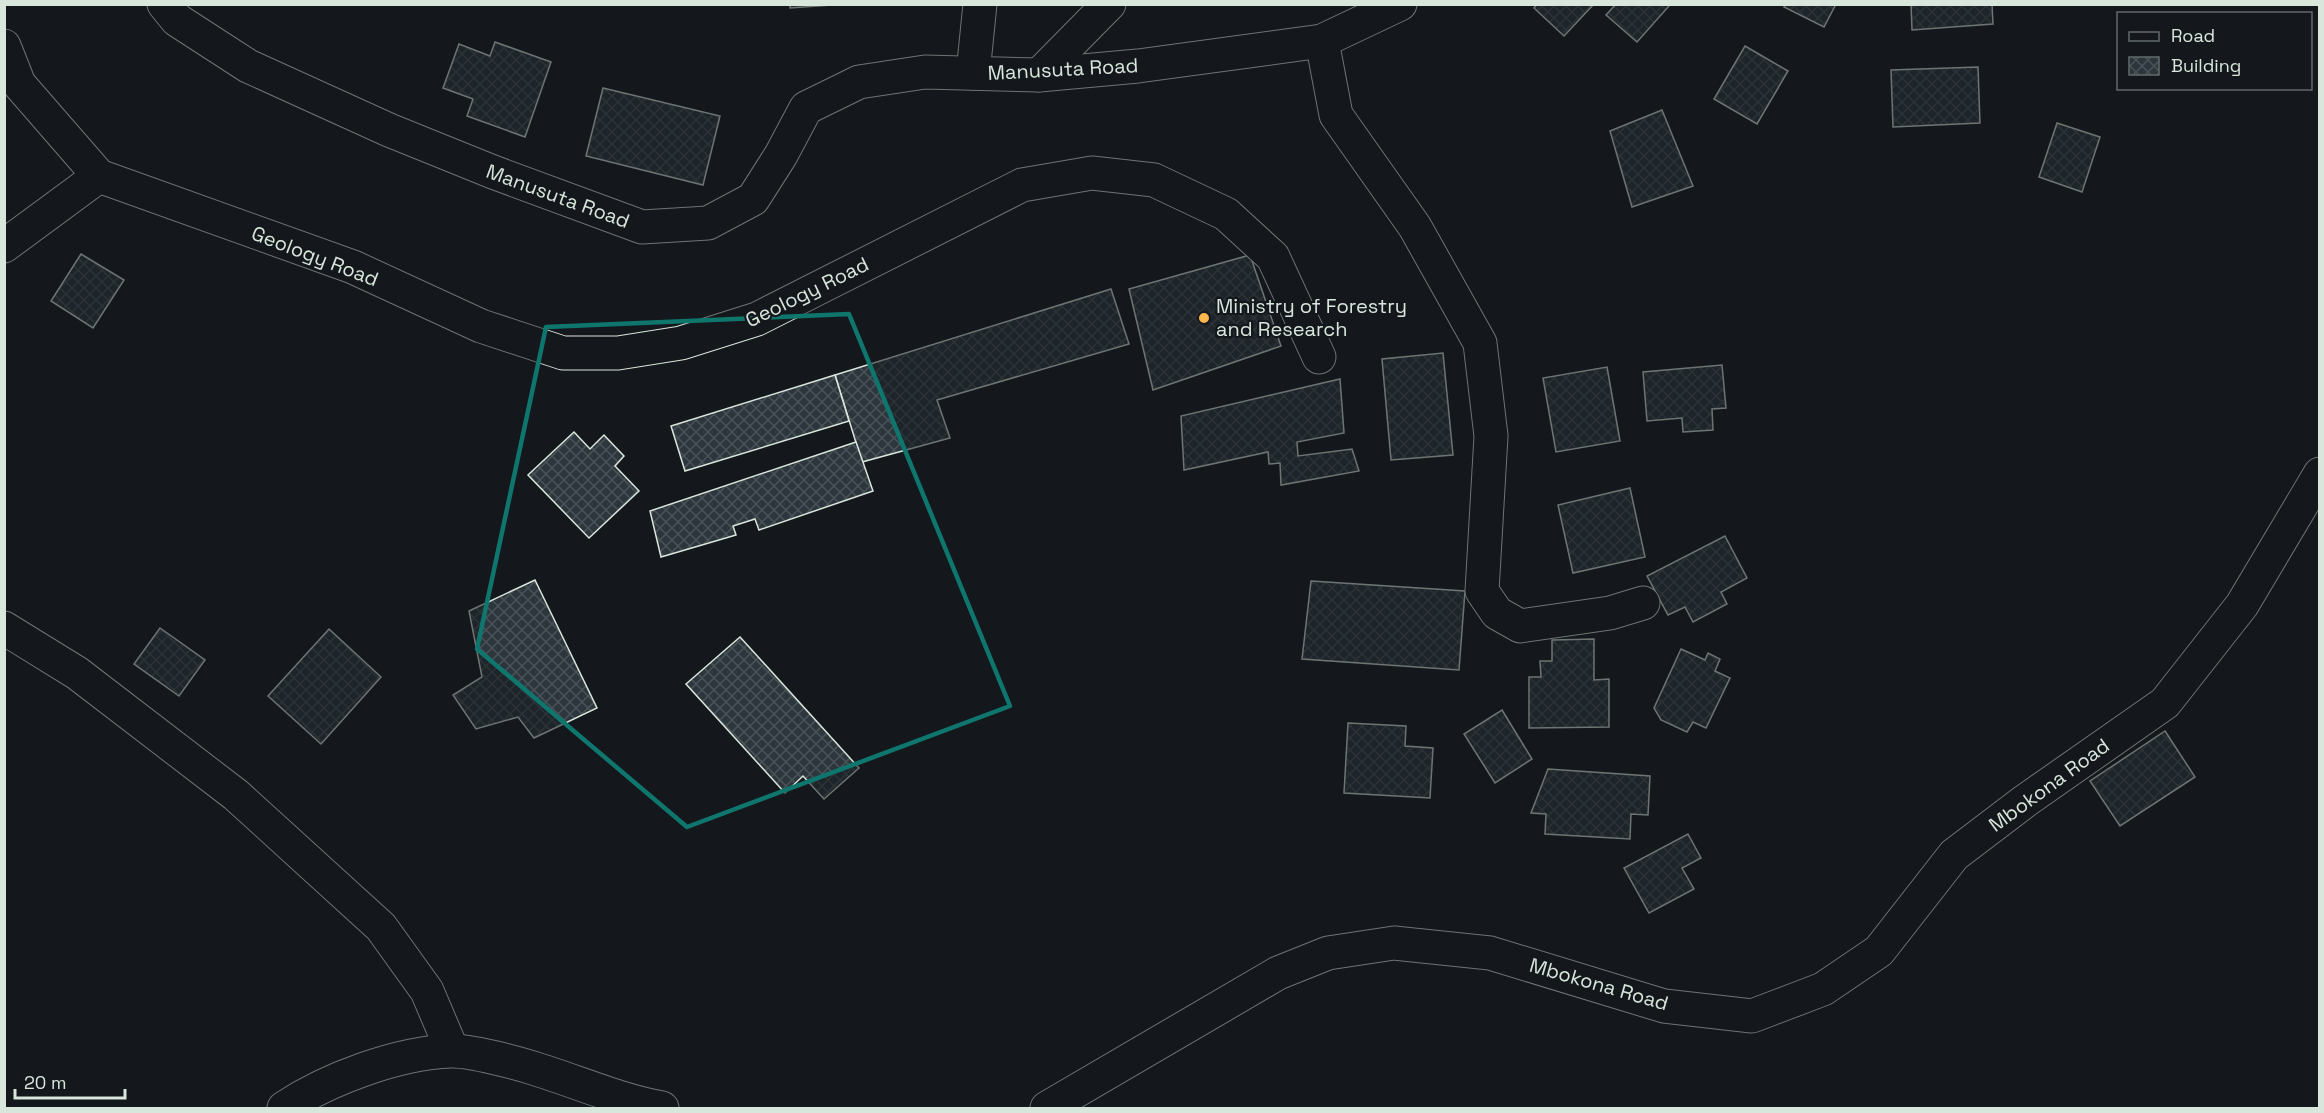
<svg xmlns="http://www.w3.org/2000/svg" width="2324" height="1113" viewBox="0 0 2324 1113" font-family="'Space Grotesk',sans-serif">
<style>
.building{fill:url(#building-cross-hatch);stroke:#d8e6dc;stroke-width:1.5}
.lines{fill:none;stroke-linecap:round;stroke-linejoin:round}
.minor-casing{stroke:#d8e6dc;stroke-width:35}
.minor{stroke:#14181c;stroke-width:33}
.marked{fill:none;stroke:#0f766e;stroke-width:4.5;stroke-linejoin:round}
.poi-dot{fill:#ffb74d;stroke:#14181c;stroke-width:2}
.labels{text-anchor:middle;stroke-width:4.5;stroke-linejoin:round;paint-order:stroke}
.street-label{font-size:20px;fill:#d8e6dc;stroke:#14181c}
.poi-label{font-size:20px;fill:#d8e6dc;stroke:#14181c;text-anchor:start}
</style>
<defs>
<pattern id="building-cross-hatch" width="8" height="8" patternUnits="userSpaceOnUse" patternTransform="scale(1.5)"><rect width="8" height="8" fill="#2c363c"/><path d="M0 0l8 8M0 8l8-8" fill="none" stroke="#4a5358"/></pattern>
</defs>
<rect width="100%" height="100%" fill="#14181c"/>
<g class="building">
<polygon points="790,4 846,4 790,8"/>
<polygon points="1537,4 1594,4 1564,36 1534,8"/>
<polygon points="1616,4 1668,4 1669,6 1637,42 1606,15"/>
<polygon points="1786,4 1836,4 1824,27 1784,7"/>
<polygon points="1911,4 1992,4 1993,24 1912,30"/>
<polygon points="495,42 551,62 525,137 467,116 473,99 443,88 459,44 490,56"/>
<polygon points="1745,46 1788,71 1757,124 1714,99"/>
<polygon points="1978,67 1980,123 1893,127 1891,70"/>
<polygon points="603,88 720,116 703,185 586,156"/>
<polygon points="1662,110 1693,186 1632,207 1610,131"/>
<polygon points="2057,123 2100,137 2082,192 2039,177"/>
<polygon points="81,254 124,280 93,328 51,301"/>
<polygon points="1250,255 1281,346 1153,390 1129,289"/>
<polygon points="1111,289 1129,344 937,400 950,438 862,462 835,375"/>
<polygon points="1443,353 1453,455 1391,460 1382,359"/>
<polygon points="1722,365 1726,408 1712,409 1713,430 1683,432 1682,418 1647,421 1643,372"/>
<polygon points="1607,367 1620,441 1556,452 1543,378"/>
<polygon points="835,375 849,421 685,471 671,426"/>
<polygon points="1340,379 1344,433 1297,442 1298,456 1352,449 1359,471 1281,485 1280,463 1269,464 1268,452 1184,470 1181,416"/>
<polygon points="574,432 590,449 604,435 624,456 615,466 639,491 589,538 528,475"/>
<polygon points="856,442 873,491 759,530 755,519 733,526 736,535 661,557 650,511"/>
<polygon points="1630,488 1645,557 1573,573 1558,505"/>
<polygon points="1725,536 1747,578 1721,592 1727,604 1693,622 1685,607 1668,615 1647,576"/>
<polygon points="535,580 597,708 534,738 518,717 476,729 453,695 482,677 469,611"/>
<polygon points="1311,581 1465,591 1459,670 1302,659"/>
<polygon points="160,628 205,660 179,696 134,664"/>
<polygon points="329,629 381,677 321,744 268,696"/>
<polygon points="740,637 859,768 824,799 803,776 785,793 686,684"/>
<polygon points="1594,639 1594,680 1609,679 1609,727 1529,728 1529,677 1541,677 1540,661 1552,661 1552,640"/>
<polygon points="1681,649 1705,660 1708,653 1720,659 1715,671 1730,678 1706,728 1693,722 1687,732 1661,720 1654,708"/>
<polygon points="1502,710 1532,759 1495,783 1464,734"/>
<polygon points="1348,723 1406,726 1405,746 1433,748 1430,798 1344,793"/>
<polygon points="2165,731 2195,777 2120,826 2090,781"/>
<polygon points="1548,769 1650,776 1648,815 1631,814 1630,839 1545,834 1546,814 1531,813"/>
<polygon points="1688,834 1701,858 1682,868 1694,889 1649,913 1624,868"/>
</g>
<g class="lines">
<g class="minor-casing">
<g id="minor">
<polyline points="164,4 177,20 248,66 389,130 493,172 642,227 708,223 753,199 781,155 806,108 859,82 925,72 1039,75 1138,66 1322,41 1400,4"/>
<polyline points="1322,41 1336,115 1415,227 1480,343 1491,436 1482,591 1497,613 1520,626 1610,613 1643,603"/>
<polyline points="4,46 19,84 99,176 353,267 481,326 563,353 618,353 681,343 757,319 1022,185 1092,173 1154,180 1226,214 1273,257 1319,357"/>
<polyline points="973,73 980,4"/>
<polyline points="1039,75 1109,4"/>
<polyline points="4,246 99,176"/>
<polyline points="4,628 77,673 236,795 381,927 427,991 452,1050"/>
<path d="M284,1108C328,1079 397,1053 451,1051C468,1050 518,1063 536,1069C578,1082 618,1100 662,1108"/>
<polyline points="1047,1108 1278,973 1328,953 1394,943 1490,953 1664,1006 1752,1016 1823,989 1879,951 1954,855 2025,801 2165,703 2242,605 2320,474"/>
</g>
</g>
<use href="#minor" class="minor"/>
</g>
<path d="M0 0H2324V1113H0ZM849,314L1010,706L687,827L477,649L546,327Z" fill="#14181c" fill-opacity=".55" fill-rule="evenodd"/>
<path class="marked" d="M849,314L1010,706L687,827L477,649L546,327Z"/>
<circle class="poi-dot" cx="1204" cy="318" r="6"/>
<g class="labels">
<g class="street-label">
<text transform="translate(1063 69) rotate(-3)" y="7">Manusuta Road</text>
<text transform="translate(558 196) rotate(20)" y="7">Manusuta Road</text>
<text transform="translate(315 256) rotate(21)" y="7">Geology Road</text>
<text transform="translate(807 292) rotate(-26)" y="7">Geology Road</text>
<text transform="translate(2049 785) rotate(-36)" y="7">Mbokona Road</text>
<text transform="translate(1599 984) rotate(16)" y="7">Mbokona Road</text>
</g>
<g class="poi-label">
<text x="1216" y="313">Ministry of Forestry<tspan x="1216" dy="23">and Research</tspan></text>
</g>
</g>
<rect width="2324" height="1113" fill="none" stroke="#d8e6dc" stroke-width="12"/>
<rect x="2117" y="12" width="195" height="78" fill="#14181c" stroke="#626a69" stroke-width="1.5"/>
<rect x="2129" y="32" width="30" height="9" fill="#14181c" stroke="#626a69" stroke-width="1.5"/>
<text x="2171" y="42" font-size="18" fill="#d8e6dc">Road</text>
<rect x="2129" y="57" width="30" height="18" fill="url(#building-cross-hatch)" stroke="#626a69" stroke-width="1.5"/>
<text x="2171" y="72" font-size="18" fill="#d8e6dc">Building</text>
<path d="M15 1089v9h110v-9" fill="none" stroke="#d8e6dc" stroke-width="3"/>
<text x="24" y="1089" font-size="18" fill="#d8e6dc" stroke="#14181c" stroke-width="4.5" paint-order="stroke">20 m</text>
</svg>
